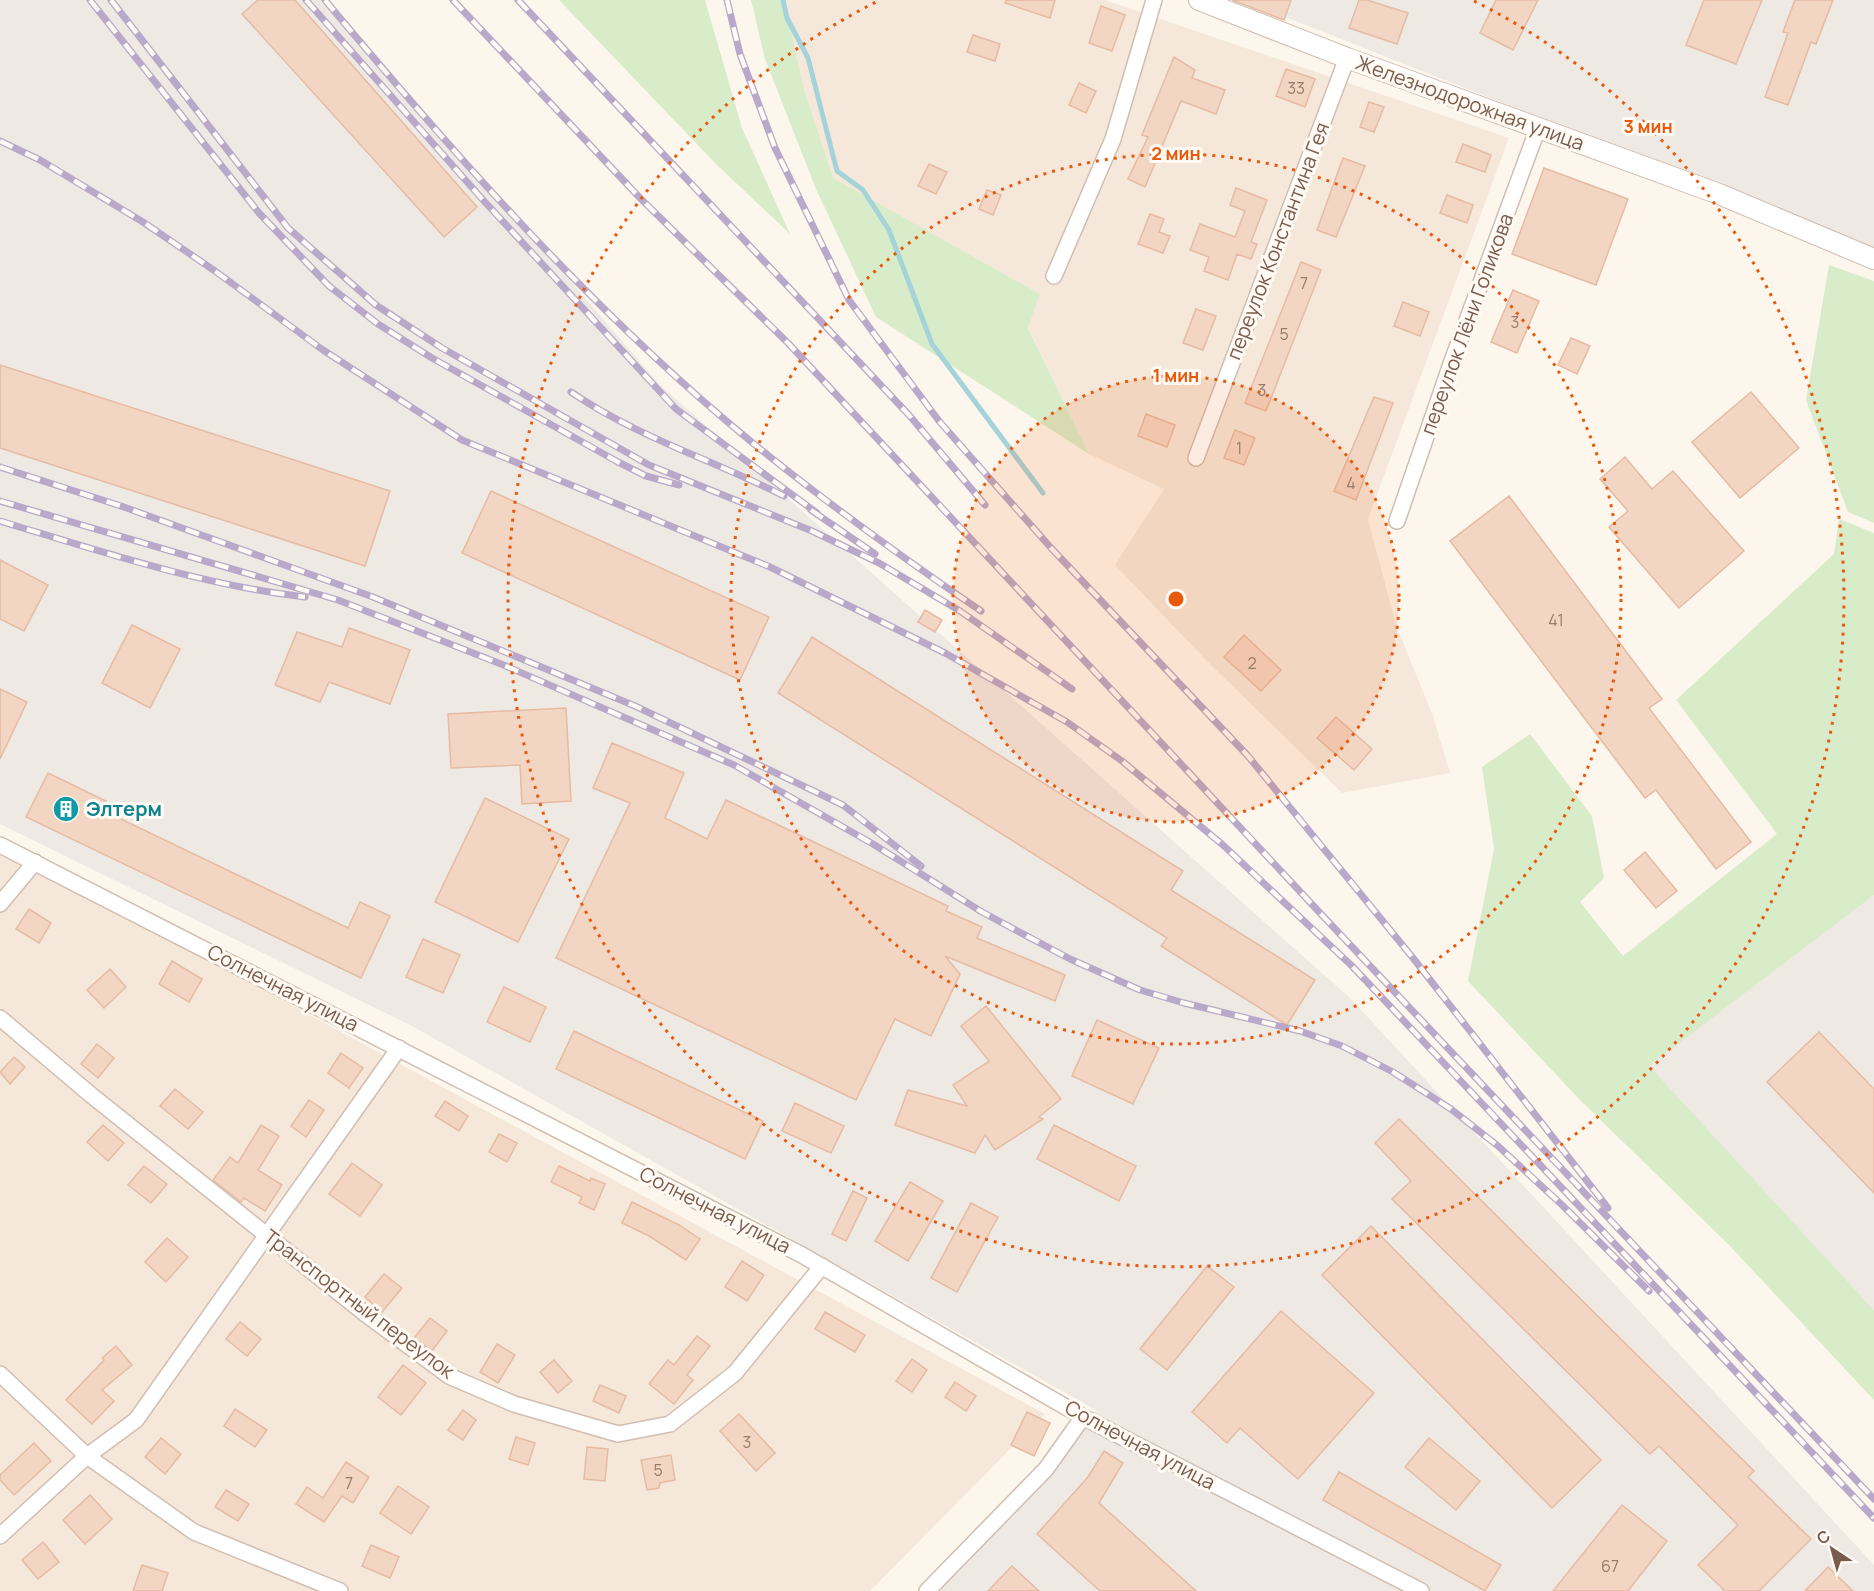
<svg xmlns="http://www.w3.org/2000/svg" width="1874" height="1591" viewBox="0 0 1874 1591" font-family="Manrope,sans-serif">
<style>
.residential{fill:#f5e8da}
.industrial{fill:#efe9e4}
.green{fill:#d8ecc9}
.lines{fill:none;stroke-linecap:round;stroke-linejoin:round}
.stream{stroke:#a5d3da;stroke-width:5}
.building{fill:#f3d5c3;stroke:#e6bba3;stroke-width:1.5}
.minor-casing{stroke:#d1beb0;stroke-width:18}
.tertiary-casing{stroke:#d1beb0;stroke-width:22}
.minor{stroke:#fff;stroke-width:15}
.tertiary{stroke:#fff;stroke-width:20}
.rail-casing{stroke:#b9a8c9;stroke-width:7}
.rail{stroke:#fffaf3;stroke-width:4.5;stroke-dasharray:14;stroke-linecap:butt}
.ring{fill:none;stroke:#e8590c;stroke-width:3;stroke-dasharray:3 6}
.labels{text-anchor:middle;stroke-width:6;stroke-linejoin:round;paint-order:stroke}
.number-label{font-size:16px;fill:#987a6a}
.street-label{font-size:20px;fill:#7a5c4d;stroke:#fffaf3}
.culture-label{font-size:20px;font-weight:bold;fill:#0d838f;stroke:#fffaf3;text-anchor:start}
.centre{fill:#e8590c;stroke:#fffaf3;stroke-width:3}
.ring-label{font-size:18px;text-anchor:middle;font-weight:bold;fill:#e8590c;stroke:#fffaf3;stroke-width:6;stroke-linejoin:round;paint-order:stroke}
</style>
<rect width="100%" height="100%" fill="#fdf6ec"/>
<g class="residential">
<polygon points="784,0 1105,0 1509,138 1368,519 1396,625 1433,716 1450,773 1342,793 1208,662 1115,565 1164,489 1089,454 1028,327 1040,294 832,178 804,89"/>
<polygon points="0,849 39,868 1045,1414 870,1591 0,1591"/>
</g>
<g class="industrial">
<polygon points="0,0 329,0 659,384 1350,998 1874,1565 1874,1591 923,1591 1096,1410 410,1025 0,824"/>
<polygon points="1242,0 1874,0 1874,249"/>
<polygon points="1874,895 1874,1310 1648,1066"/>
</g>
<g class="green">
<polygon points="559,0 705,0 742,128 790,234 716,164"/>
<polygon points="751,0 784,0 804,89 833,178 1040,294 1028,328 1089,454 876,317 816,189 765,59"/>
<polygon points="1829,265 1874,281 1874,523 1848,512 1806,400"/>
<polygon points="1839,519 1874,533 1874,895 1649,1066 1874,1310 1874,1400 1728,1244 1580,1100 1468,981 1494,849 1482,767 1530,734 1592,816 1604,878 1580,902 1623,956 1777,834 1676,700 1834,554"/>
</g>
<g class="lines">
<polyline class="stream" points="783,0 787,18 808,58 837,171 863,190 889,230 932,344 1043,493"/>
</g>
<g class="building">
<polygon points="258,0 295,0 477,207 444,237 242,14"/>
<polygon points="1006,0 1055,0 1050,18 1005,3"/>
<polygon points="1232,0 1291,0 1284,20"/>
<polygon points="1359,0 1367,0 1408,13 1397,44 1349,28"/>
<polygon points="1496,0 1538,0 1513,50 1480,33"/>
<polygon points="1704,0 1762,0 1736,64 1686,45"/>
<polygon points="1795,0 1833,0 1816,44 1811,42 1788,105 1765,97 1788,33 1783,32"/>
<polygon points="1101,6 1125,15 1112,51 1089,43"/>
<polygon points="973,35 1000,44 995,61 967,52"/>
<polygon points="1174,57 1195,70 1192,78 1225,90 1216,114 1181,101 1145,187 1128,179 1148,137 1142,135"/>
<polygon points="1286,69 1315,79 1305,107 1276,96"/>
<polygon points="1079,83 1096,91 1086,113 1069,105"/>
<polygon points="1369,102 1384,107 1374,132 1360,127"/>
<polygon points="1463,144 1491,155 1485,172 1456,162"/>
<polygon points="1343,158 1365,166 1336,237 1317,230"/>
<polygon points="929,164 947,172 936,194 918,186"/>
<polygon points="1544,168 1628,199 1596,285 1512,254"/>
<polygon points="1236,188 1267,200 1251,242 1257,244 1251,259 1237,254 1228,280 1204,271 1209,257 1190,250 1200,224 1235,237 1245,211 1230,205"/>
<polygon points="987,190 1001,195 993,215 979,209"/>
<polygon points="1447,195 1473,205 1467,223 1440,213"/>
<polygon points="1150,214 1164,219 1159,232 1170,236 1163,253 1138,244"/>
<polygon points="1301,262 1321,270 1266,411 1245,403"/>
<polygon points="1513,290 1539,301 1517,353 1491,342"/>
<polygon points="1403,302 1429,312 1420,336 1394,326"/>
<polygon points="1196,309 1216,316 1203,350 1183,343"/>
<polygon points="1571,338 1590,346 1577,374 1558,365"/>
<polygon points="0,365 390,491 365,566 0,448"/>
<polygon points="1751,392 1799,448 1740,498 1692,442"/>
<polygon points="1374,397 1393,403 1356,500 1334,491"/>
<polygon points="1146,414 1175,425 1167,447 1138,436"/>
<polygon points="1235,430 1255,438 1244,465 1224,458"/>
<polygon points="1625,457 1652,489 1673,471 1744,551 1679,608 1609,527 1628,511 1600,479"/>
<polygon points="491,491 769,617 740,680 462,553"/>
<polygon points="1509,496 1662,699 1649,708 1751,842 1716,869 1656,790 1645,798 1450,541"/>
<polygon points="0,560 48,585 24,631 0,619"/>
<polygon points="925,610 942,620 935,632 918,622"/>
<polygon points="132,625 180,649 150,708 102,683"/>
<polygon points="349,628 410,650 390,704 329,682 320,702 275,685 297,632 342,647"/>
<polygon points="1244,635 1281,670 1261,691 1224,657"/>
<polygon points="812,637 1183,871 1171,890 1315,980 1287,1025 1161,946 1167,938 778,693"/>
<polygon points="0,689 27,702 0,759"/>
<polygon points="566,708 571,801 522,804 520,765 451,768 448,714"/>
<polygon points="1336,717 1372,749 1354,770 1317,738"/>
<polygon points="612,743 684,773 665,818 707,839 726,800 948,906 946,911 982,927 977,938 1065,975 1055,1001 945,956 960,974 931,1036 895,1019 856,1100 556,958 630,803 593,788"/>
<polygon points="48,773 106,801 102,810 348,928 360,902 390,916 361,978 26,817"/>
<polygon points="485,798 569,839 518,942 435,902"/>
<polygon points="1645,852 1677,891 1656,908 1624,870"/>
<polygon points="29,909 51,923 39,943 16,929"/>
<polygon points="423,939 460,955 443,993 406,977"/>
<polygon points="172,961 202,979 189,1002 159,984"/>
<polygon points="110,969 126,987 104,1008 87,990"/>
<polygon points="504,987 546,1007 530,1042 487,1022"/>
<polygon points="986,1006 1061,1099 1039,1117 1043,1119 995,1150 985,1135 975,1153 895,1125 908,1090 967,1106 953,1085 989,1061 961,1026"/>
<polygon points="1097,1020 1159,1048 1133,1104 1072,1076"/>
<polygon points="574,1031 763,1121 745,1159 556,1069"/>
<polygon points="1819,1032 1874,1089 1874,1193 1767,1082"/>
<polygon points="97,1044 114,1058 98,1078 81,1064"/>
<polygon points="341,1053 363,1068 349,1088 328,1073"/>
<polygon points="14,1057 25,1067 10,1084 0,1072"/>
<polygon points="175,1089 203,1112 188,1129 160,1106"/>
<polygon points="309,1100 324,1110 306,1137 291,1126"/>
<polygon points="445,1101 468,1116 459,1131 435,1116"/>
<polygon points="795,1103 844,1126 831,1153 782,1131"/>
<polygon points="1399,1119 1754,1471 1748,1477 1811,1539 1759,1591 1725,1591 1698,1565 1738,1525 1659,1446 1650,1454 1392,1199 1411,1181 1375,1143"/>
<polygon points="103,1125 124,1143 108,1161 87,1142"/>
<polygon points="261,1125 279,1136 258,1170 282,1185 265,1211 244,1198 241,1202 213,1180 230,1157 238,1163"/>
<polygon points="1054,1125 1136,1166 1119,1201 1037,1159"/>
<polygon points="499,1134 517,1143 507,1162 489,1152"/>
<polygon points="352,1163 382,1185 360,1216 329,1194"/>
<polygon points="144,1166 167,1184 151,1203 128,1185"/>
<polygon points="559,1166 590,1181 591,1178 605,1184 594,1210 579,1203 582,1197 551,1182"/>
<polygon points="910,1182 943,1201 908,1261 875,1241"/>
<polygon points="853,1191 867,1198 846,1241 832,1234"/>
<polygon points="632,1202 679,1225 700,1239 686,1260 649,1236 622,1223"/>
<polygon points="971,1203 998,1217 957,1292 931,1278"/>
<polygon points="1371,1226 1601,1460 1552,1508 1322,1275"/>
<polygon points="167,1238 188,1257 166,1282 145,1262"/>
<polygon points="742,1261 764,1275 747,1301 725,1287"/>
<polygon points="1207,1266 1234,1287 1167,1370 1140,1349"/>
<polygon points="384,1274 402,1288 382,1312 365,1297"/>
<polygon points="1281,1311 1374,1393 1298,1479 1240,1428 1227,1443 1192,1412"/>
<polygon points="825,1312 865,1335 855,1352 815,1329"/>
<polygon points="430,1318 447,1331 432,1351 414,1338"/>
<polygon points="240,1322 261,1339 247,1356 226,1339"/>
<polygon points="697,1336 710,1346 687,1375 693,1380 674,1404 649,1384 668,1360 674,1365"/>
<polygon points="497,1344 515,1355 498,1383 480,1372"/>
<polygon points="116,1346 132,1365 102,1390 114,1401 92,1424 66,1400 104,1360 102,1358"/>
<polygon points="912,1359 927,1370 912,1392 896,1381"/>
<polygon points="554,1360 572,1381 558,1393 540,1372"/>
<polygon points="403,1365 426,1383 401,1415 378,1397"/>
<polygon points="955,1382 976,1396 966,1411 945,1397"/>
<polygon points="600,1385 626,1396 619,1413 593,1401"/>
<polygon points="235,1409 267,1430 255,1447 224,1426"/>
<polygon points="463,1410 476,1420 463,1440 448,1430"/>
<polygon points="1027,1412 1050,1423 1034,1456 1011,1445"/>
<polygon points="739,1414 775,1453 756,1471 720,1431"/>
<polygon points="516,1437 535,1443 528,1465 509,1459"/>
<polygon points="161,1438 181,1454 165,1474 145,1457"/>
<polygon points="1429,1438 1480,1481 1456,1510 1405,1467"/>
<polygon points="34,1443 51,1461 14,1495 0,1480 0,1475"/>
<polygon points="587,1447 608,1449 605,1481 584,1479"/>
<polygon points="1104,1451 1123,1463 1099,1503 1196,1591 1100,1591 1037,1534 1088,1477"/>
<polygon points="671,1455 675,1480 660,1483 659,1488 647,1490 641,1460"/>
<polygon points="346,1462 369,1477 353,1503 342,1496 324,1522 296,1504 307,1487 323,1498"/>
<polygon points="1339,1472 1501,1565 1485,1591 1323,1500"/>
<polygon points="398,1486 429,1507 411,1534 380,1513"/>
<polygon points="226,1490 249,1504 238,1521 215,1507"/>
<polygon points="90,1495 112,1519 85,1544 63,1520"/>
<polygon points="1622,1505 1667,1541 1628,1591 1553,1591"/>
<polygon points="43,1542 59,1562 38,1579 22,1560"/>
<polygon points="371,1545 399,1557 390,1578 362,1566"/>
<polygon points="142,1565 168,1573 162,1591 133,1591"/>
<polygon points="1012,1566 1039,1591 988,1591"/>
<polygon points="1828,1567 1853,1591 1805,1591"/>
</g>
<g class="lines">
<g class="minor-casing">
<g id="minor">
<polyline points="1054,276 1113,139 1154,0"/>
<polyline points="1196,458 1347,58"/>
<polyline points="1397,521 1452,361 1538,128"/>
<polyline points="0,845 802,1255 1083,1417 1421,1591"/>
<polyline points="0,904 35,862"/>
<polyline points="0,1018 91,1095 363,1312 449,1376 514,1404 618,1434 670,1424 735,1373 822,1266"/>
<polyline points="0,1374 87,1456 194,1532 340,1591"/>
<polyline points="0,1536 87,1456 136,1420 399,1048"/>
<polyline points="927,1591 1046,1469 1083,1417"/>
</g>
</g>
<g class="tertiary-casing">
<polyline id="tertiary" points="1199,0 1347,58 1719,194 1874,259"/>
</g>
<use href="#minor" class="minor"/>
<use href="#tertiary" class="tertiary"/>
<g class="rail-casing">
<g id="rail">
<polyline points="90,0 259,213 329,286 378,324 432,358 618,462 646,476 679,485"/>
<polyline points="111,0 288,228 376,305 442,348 649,465 812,531 879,563 960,611 1072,689"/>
<polyline points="306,0 484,201 676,409 817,513"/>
<path d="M325,0C456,157 595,314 754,444C827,503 903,558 981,611"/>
<polyline points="453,0 641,199 788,343 1321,914 1874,1499"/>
<polyline points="518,0 909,415 985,505"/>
<polyline points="727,0 740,54 775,148 849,300 939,421 1052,549 1248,756 1413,958 1608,1208"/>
<polyline points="0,141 40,160 143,222 215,271 323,350 462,440 770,567 945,653 1067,722 1122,761 1223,845 1352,966 1874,1518"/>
<path d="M571,392C637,437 713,460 784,496"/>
<polyline points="0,467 121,506 373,597 635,706 843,805 921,866"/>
<polyline points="0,501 338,600 501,664 734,765 873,844 982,912 1070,959 1140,990 1184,1003 1300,1031 1342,1046 1393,1072 1451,1109 1498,1146 1561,1204 1649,1291"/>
<polyline points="811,510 875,554"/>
<path d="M0,521C100,551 201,585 305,597"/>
</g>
</g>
<use href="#rail" class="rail"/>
</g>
<circle cx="1176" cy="599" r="223" fill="#e8590c" fill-opacity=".12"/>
<g class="ring">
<circle cx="1176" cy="599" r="223"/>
<circle cx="1176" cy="599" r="445"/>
<path d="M1474 1A668 668 0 1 1 878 1"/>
</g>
<defs>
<g id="building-disc" transform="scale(1.35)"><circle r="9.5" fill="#0f9aa8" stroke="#fffaf3"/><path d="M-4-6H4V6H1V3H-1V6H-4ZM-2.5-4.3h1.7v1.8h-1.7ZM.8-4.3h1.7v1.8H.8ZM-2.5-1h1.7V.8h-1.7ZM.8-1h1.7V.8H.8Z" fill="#fff"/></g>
</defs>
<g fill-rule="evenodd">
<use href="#building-disc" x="66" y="809"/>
</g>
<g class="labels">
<g class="number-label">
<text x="1296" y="94">33</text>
<text x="1304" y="289">7</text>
<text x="1515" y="328">3</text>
<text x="1284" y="340">5</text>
<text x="1262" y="396">3</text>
<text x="1239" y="454">1</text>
<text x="1351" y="489">4</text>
<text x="1556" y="626">41</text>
<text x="1252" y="669">2</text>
<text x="747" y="1448">3</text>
<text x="658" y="1476">5</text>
<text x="349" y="1489">7</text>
<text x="1610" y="1572">67</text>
</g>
<g class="street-label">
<text transform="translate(1470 103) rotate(20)" y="7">Железнодорожная улица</text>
<text transform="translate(1278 241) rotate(-69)" y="7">переулок Константина Гея</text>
<text transform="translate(1467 324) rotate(-70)" y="7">переулок Лёни Голикова</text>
<text transform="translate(283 988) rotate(27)" y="7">Солнечная улица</text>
<text transform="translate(715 1210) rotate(27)" y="7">Солнечная улица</text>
<text transform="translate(359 1304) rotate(37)" y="7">Транспортный переулок</text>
<text transform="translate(1140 1445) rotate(28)" y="7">Солнечная улица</text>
</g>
<g class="culture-label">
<text x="86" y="816">Элтерм</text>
</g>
</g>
<circle cx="1176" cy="599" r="9" class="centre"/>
<g class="ring-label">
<text x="1648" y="133">3 мин</text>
<text x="1176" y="160">2 мин</text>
<text x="1176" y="382">1 мин</text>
</g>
<g transform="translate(1832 1549) rotate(324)" stroke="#fffaf3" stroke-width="4.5" paint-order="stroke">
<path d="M0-4.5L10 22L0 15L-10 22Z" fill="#7a5c4d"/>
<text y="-9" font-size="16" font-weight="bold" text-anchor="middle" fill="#7a5c4d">С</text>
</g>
</svg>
